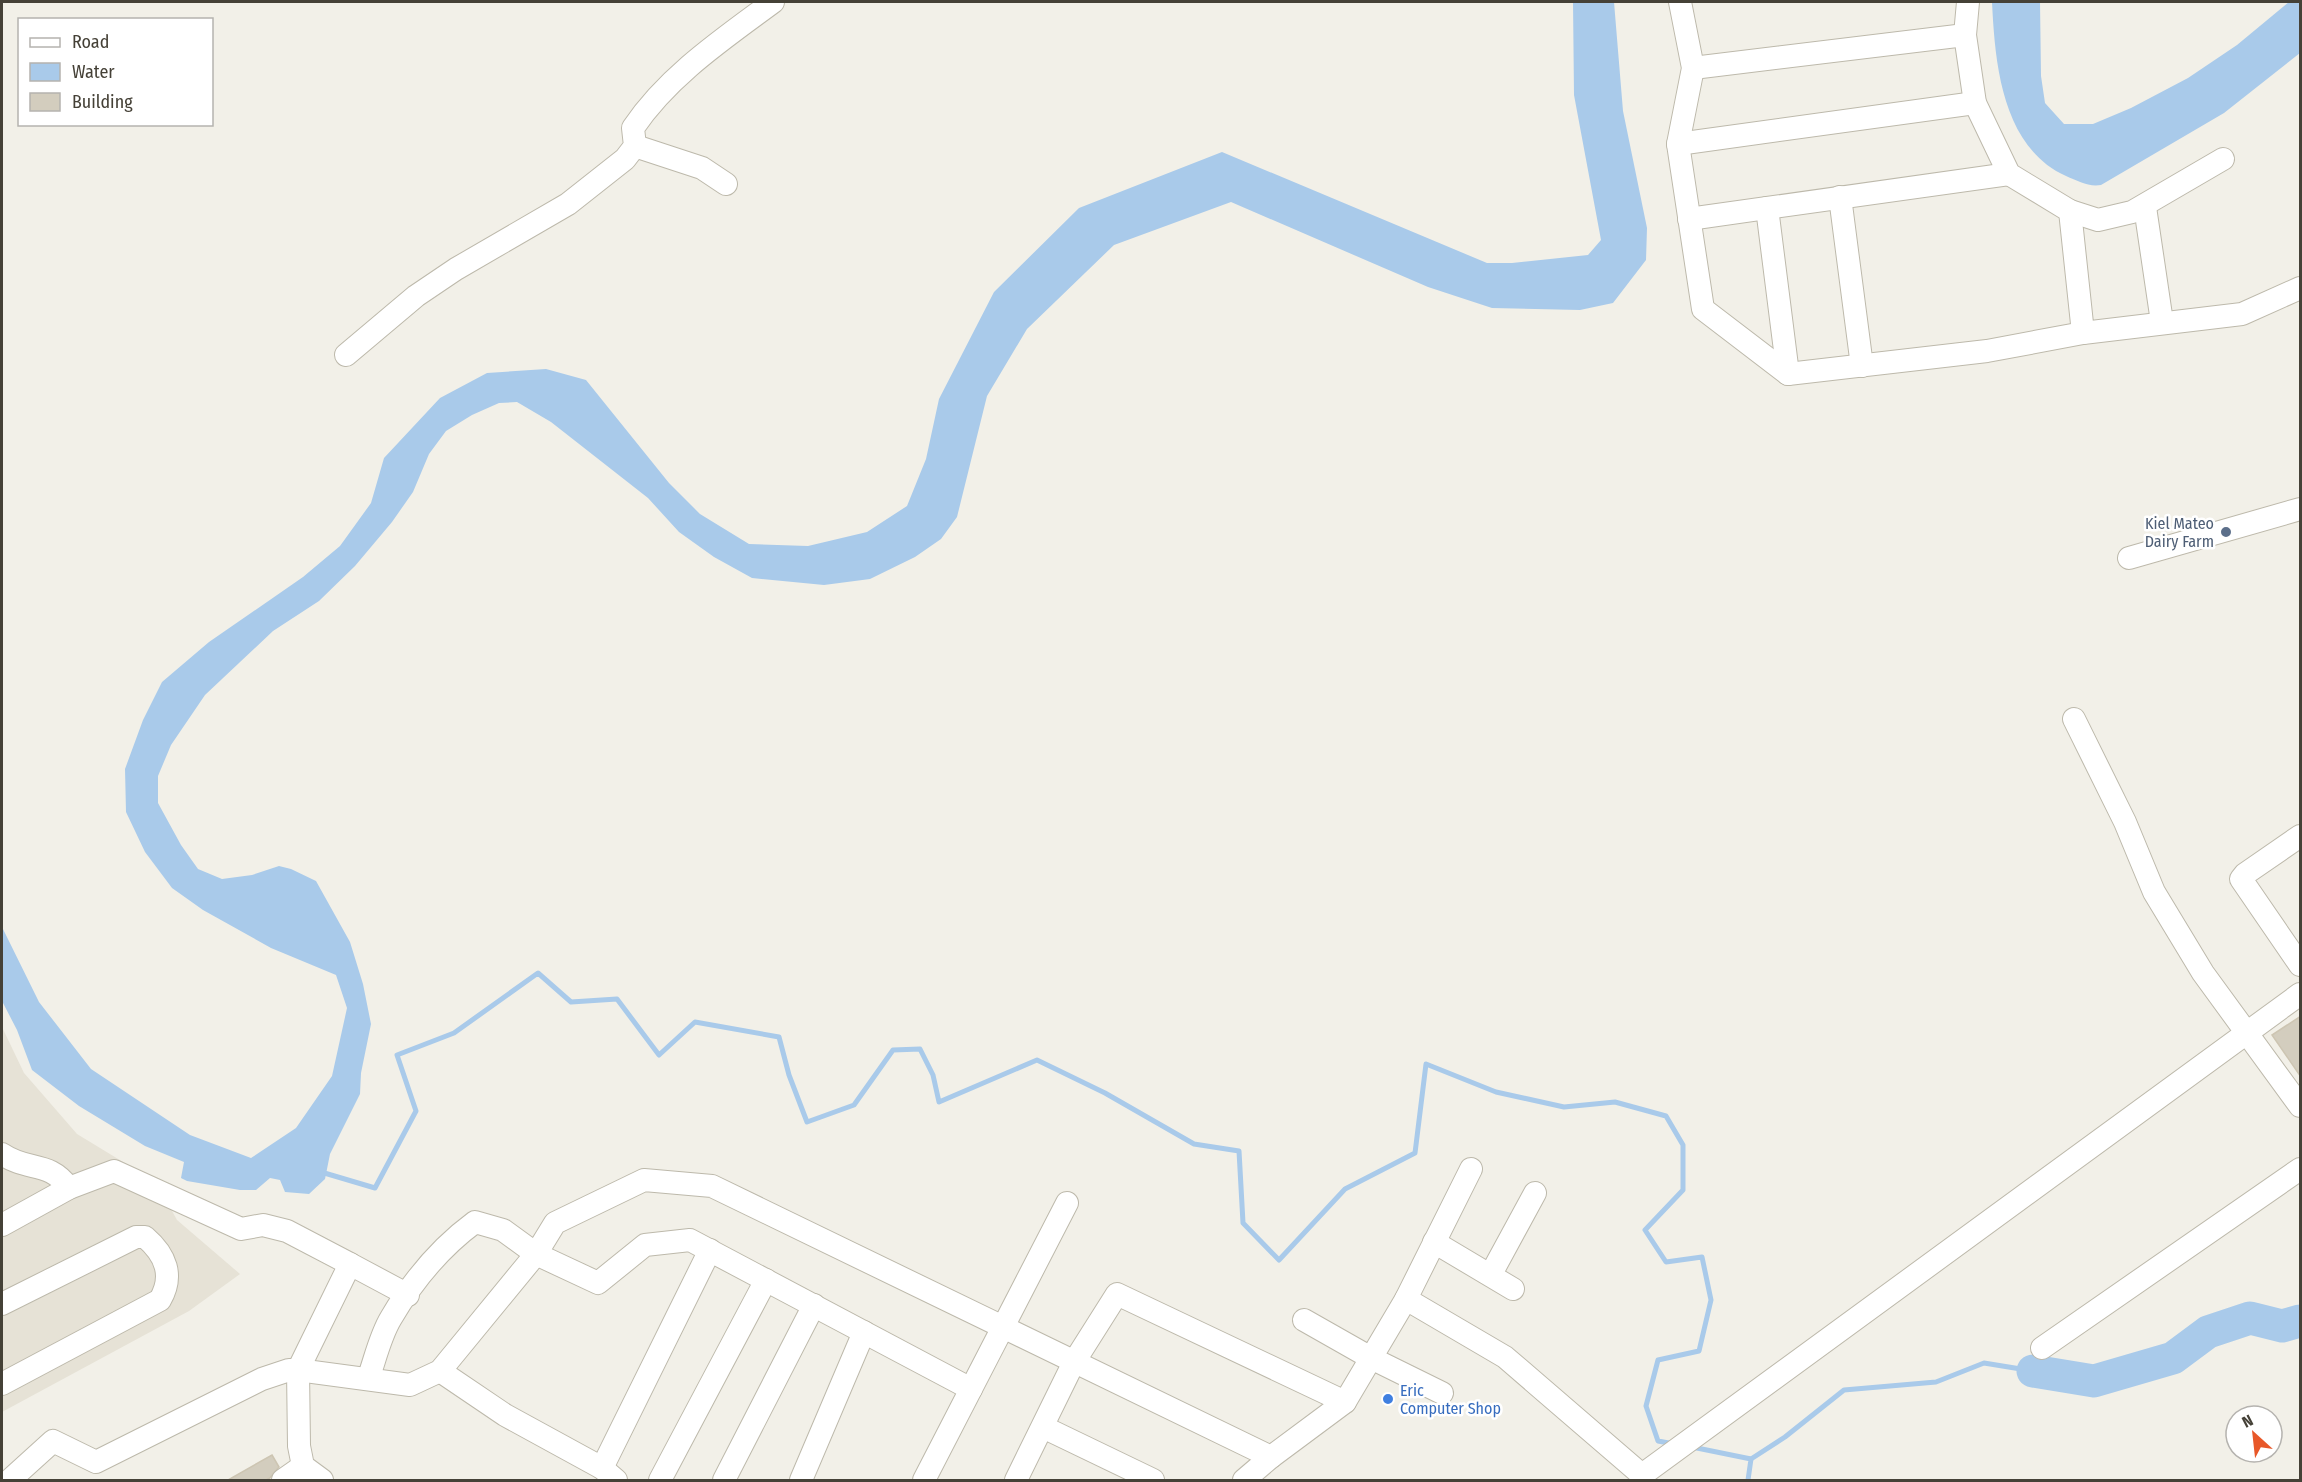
<svg xmlns="http://www.w3.org/2000/svg" width="2302" height="1482" viewBox="0 0 2302 1482" font-family="'Fira Sans Condensed',sans-serif">
<style>
.residential{fill:#e6e2d6}
.water{fill:#a9caea}
.lines{fill:none;stroke-linecap:round;stroke-linejoin:round}
.stream{stroke:#a9caea;stroke-width:5}
.river{stroke:#a9caea;stroke-width:33}
.building{fill:#d3cdbe;stroke:#cdc5b2;stroke-width:1.5}
.minor-casing{stroke:#bdb9ab;stroke-width:24}
.minor{stroke:#fff;stroke-width:22}
.service-dot{fill:#5c6f8a;stroke:#fff;stroke-width:2}
.shop-dot{fill:#3f7fe0;stroke:#fff;stroke-width:2}
.labels{text-anchor:middle;stroke-width:5;stroke-linejoin:round;paint-order:stroke}
.service-label{font-size:16px;fill:#4e5e75;stroke:#fff;text-anchor:end}
.shop-label{font-size:16px;fill:#366cbe;stroke:#fff;text-anchor:start}
</style>
<rect width="100%" height="100%" fill="#f2f0e8"/>
<polygon class="residential" points="2,1027 24,1073 77,1134 156,1182 177,1220 240,1274 189,1311 2,1412"/>
<g class="water">
<polygon points="1573,2 1614,2 1623,111 1647,228 1646,260 1613,303 1580,310 1492,308 1428,287 1231,202 1114,245 1027,329 987,396 957,517 941,539 915,557 870,579 824,585 752,578 714,557 679,532 648,498 551,422 517,402 499,403 472,415 446,431 429,454 413,492 392,522 355,566 319,601 273,631 205,695 171,745 158,776 158,803 181,845 198,869 222,879 252,875 279,866 291,869 316,881 350,942 363,984 371,1024 361,1073 360,1094 330,1154 325,1179 309,1194 285,1192 280,1180 270,1178 256,1190 240,1190 187,1181 181,1178 184,1162 145,1146 79,1106 32,1070 17,1030 2,1001 2,927 39,1002 91,1069 190,1135 251,1158 296,1128 332,1076 347,1008 336,975 271,948 203,910 172,888 145,852 126,812 125,769 143,720 162,682 209,642 303,577 340,546 371,503 384,458 440,398 487,373 546,369 586,380 669,483 700,514 749,544 808,546 867,532 907,506 926,459 939,399 994,292 1079,208 1222,152 1487,263 1512,263 1588,255 1601,240 1574,95"/>
<path d="M1992,2H2040L2041,76L2045,103L2064,124H2093L2131,108L2188,78L2237,45L2289,2H2300V53L2224,113L2101,185C2088,187 2078,181 2066,176C2002,147 1995,64 1992,2Z"/>
</g>
<g class="lines">
<g class="stream">
<polyline points="321,1172 375,1188 416,1111 397,1055 454,1033 538,973 571,1002 617,999 659,1055 695,1022 779,1037 789,1075 807,1122 854,1105 893,1050 920,1049 933,1075 939,1102 1037,1060 1105,1093 1194,1144 1239,1151 1243,1223 1279,1260 1345,1189 1415,1153 1426,1064 1496,1092 1564,1107 1615,1102 1666,1116 1683,1145 1683,1190 1645,1230 1666,1262 1702,1257 1711,1300 1699,1351 1658,1360 1646,1406 1658,1441 1674,1444"/>
<polyline points="1692,1447 1751,1459 1748,1480"/>
<polyline points="1751,1459 1785,1437 1844,1390 1936,1382 1984,1363 2033,1371"/>
</g>
<polyline class="river" points="2033,1371 2094,1381 2173,1358 2208,1332 2250,1318 2282,1326 2300,1321"/>
</g>
<g class="building">
<polygon points="2301,1016 2301,1077 2272,1035"/>
<polygon points="272,1455 279,1467 270,1478 266,1480 228,1480"/>
</g>
<g class="lines">
<g class="minor-casing">
<g id="minor">
<polyline points="1680,2 1693,68 1678,144 1703,309 1788,374 1987,351 2083,333"/>
<polyline points="1968,2 1965,35 1975,103 2009,174 2070,211 2083,333 2242,314 2300,288"/>
<polyline points="1693,68 1965,35"/>
<polyline points="1678,144 1975,103"/>
<polyline points="635,146 702,168 726,184"/>
<polyline points="1840,197 1862,366"/>
<polyline points="2145,207 2162,322"/>
<polyline points="1767,208 1788,374"/>
<polyline points="2070,211 2098,220 2132,212 2223,159"/>
<polyline points="1689,219 2009,174"/>
<path d="M346,355L416,296L456,269L568,204L625,159L635,146L633,128C668,76 723,39 773,2"/>
<polyline points="2129,558 2300,509"/>
<polyline points="2074,719 2125,822 2154,892 2203,973 2300,1106"/>
<polyline points="2300,836 2245,874 2241,879 2300,965"/>
<path d="M2,1154C28,1172 49,1160 69,1188"/>
<polyline points="1471,1169 1406,1299 1505,1357 1642,1475 2300,994"/>
<polyline points="2,1225 69,1188 114,1171 241,1229 263,1225 287,1231 350,1264"/>
<polyline points="1434,1242 1513,1289"/>
<polyline points="1491,1274 1535,1193"/>
<path d="M2,1304L136,1237H145C166,1255 174,1276 160,1300L2,1384"/>
<polyline points="1304,1320 1371,1358 1442,1393"/>
<polyline points="2042,1348 2300,1169"/>
<polyline points="440,1371 505,1415 602,1468 616,1480"/>
<path d="M368,1379C375,1360 380,1336 391,1318C412,1282 441,1247 475,1222L503,1230L536,1254L598,1283L645,1245L690,1240L971,1389"/>
<polyline points="1043,1427 1153,1480"/>
<polyline points="602,1468 710,1250"/>
<polyline points="10,1480 53,1441 96,1462 262,1379 289,1370 298,1370 410,1385 440,1371 536,1254 555,1223 644,1180 712,1186 1271,1457 1345,1402 1406,1299"/>
<polyline points="283,1480 303,1466"/>
<polyline points="322,1480 303,1466 299,1446 298,1370 350,1264 408,1295"/>
<polyline points="660,1480 766,1280"/>
<polyline points="724,1480 814,1305"/>
<polyline points="801,1480 864,1332"/>
<polyline points="924,1480 1067,1203"/>
<polyline points="1016,1480 1074,1362 1117,1294 1345,1402"/>
<polyline points="1244,1480 1271,1457"/>
</g>
</g>
<use href="#minor" class="minor"/>
</g>
<circle class="service-dot" cx="2226" cy="532" r="6"/>
<circle class="shop-dot" cx="1388" cy="1399" r="6"/>
<g class="labels">
<g class="service-label">
<text x="2214" y="529">Kiel Mateo<tspan x="2214" dy="18">Dairy Farm</tspan></text>
</g>
<g class="shop-label">
<text x="1400" y="1396">Eric<tspan x="1400" dy="18">Computer Shop</tspan></text>
</g>
</g>
<rect width="2302" height="1482" fill="none" stroke="#454137" stroke-width="6"/>
<rect x="18" y="18" width="195" height="108" fill="#ffffff" stroke="#b5b3af" stroke-width="1.5"/>
<rect x="30" y="38" width="30" height="9" fill="#ffffff" stroke="#b5b3af" stroke-width="1.5"/>
<text x="72" y="48" font-size="18" fill="#454137">Road</text>
<rect x="30" y="63" width="30" height="18" fill="#a9caea" stroke="#b5b3af" stroke-width="1.5"/>
<text x="72" y="78" font-size="18" fill="#454137">Water</text>
<rect x="30" y="93" width="30" height="18" fill="#d3cdbe" stroke="#b5b3af" stroke-width="1.5"/>
<text x="72" y="108" font-size="18" fill="#454137">Building</text>
<g transform="translate(2254 1434) rotate(333)"><circle r="28" fill="#ffffff" stroke="#b5b3af" stroke-width="1.5"/>
<path d="M0-4.5L10 22L0 15L-10 22Z" fill="#e85829"/>
<text y="-9" font-size="16" font-weight="bold" text-anchor="middle" fill="#454137">N</text>
</g>
</svg>
